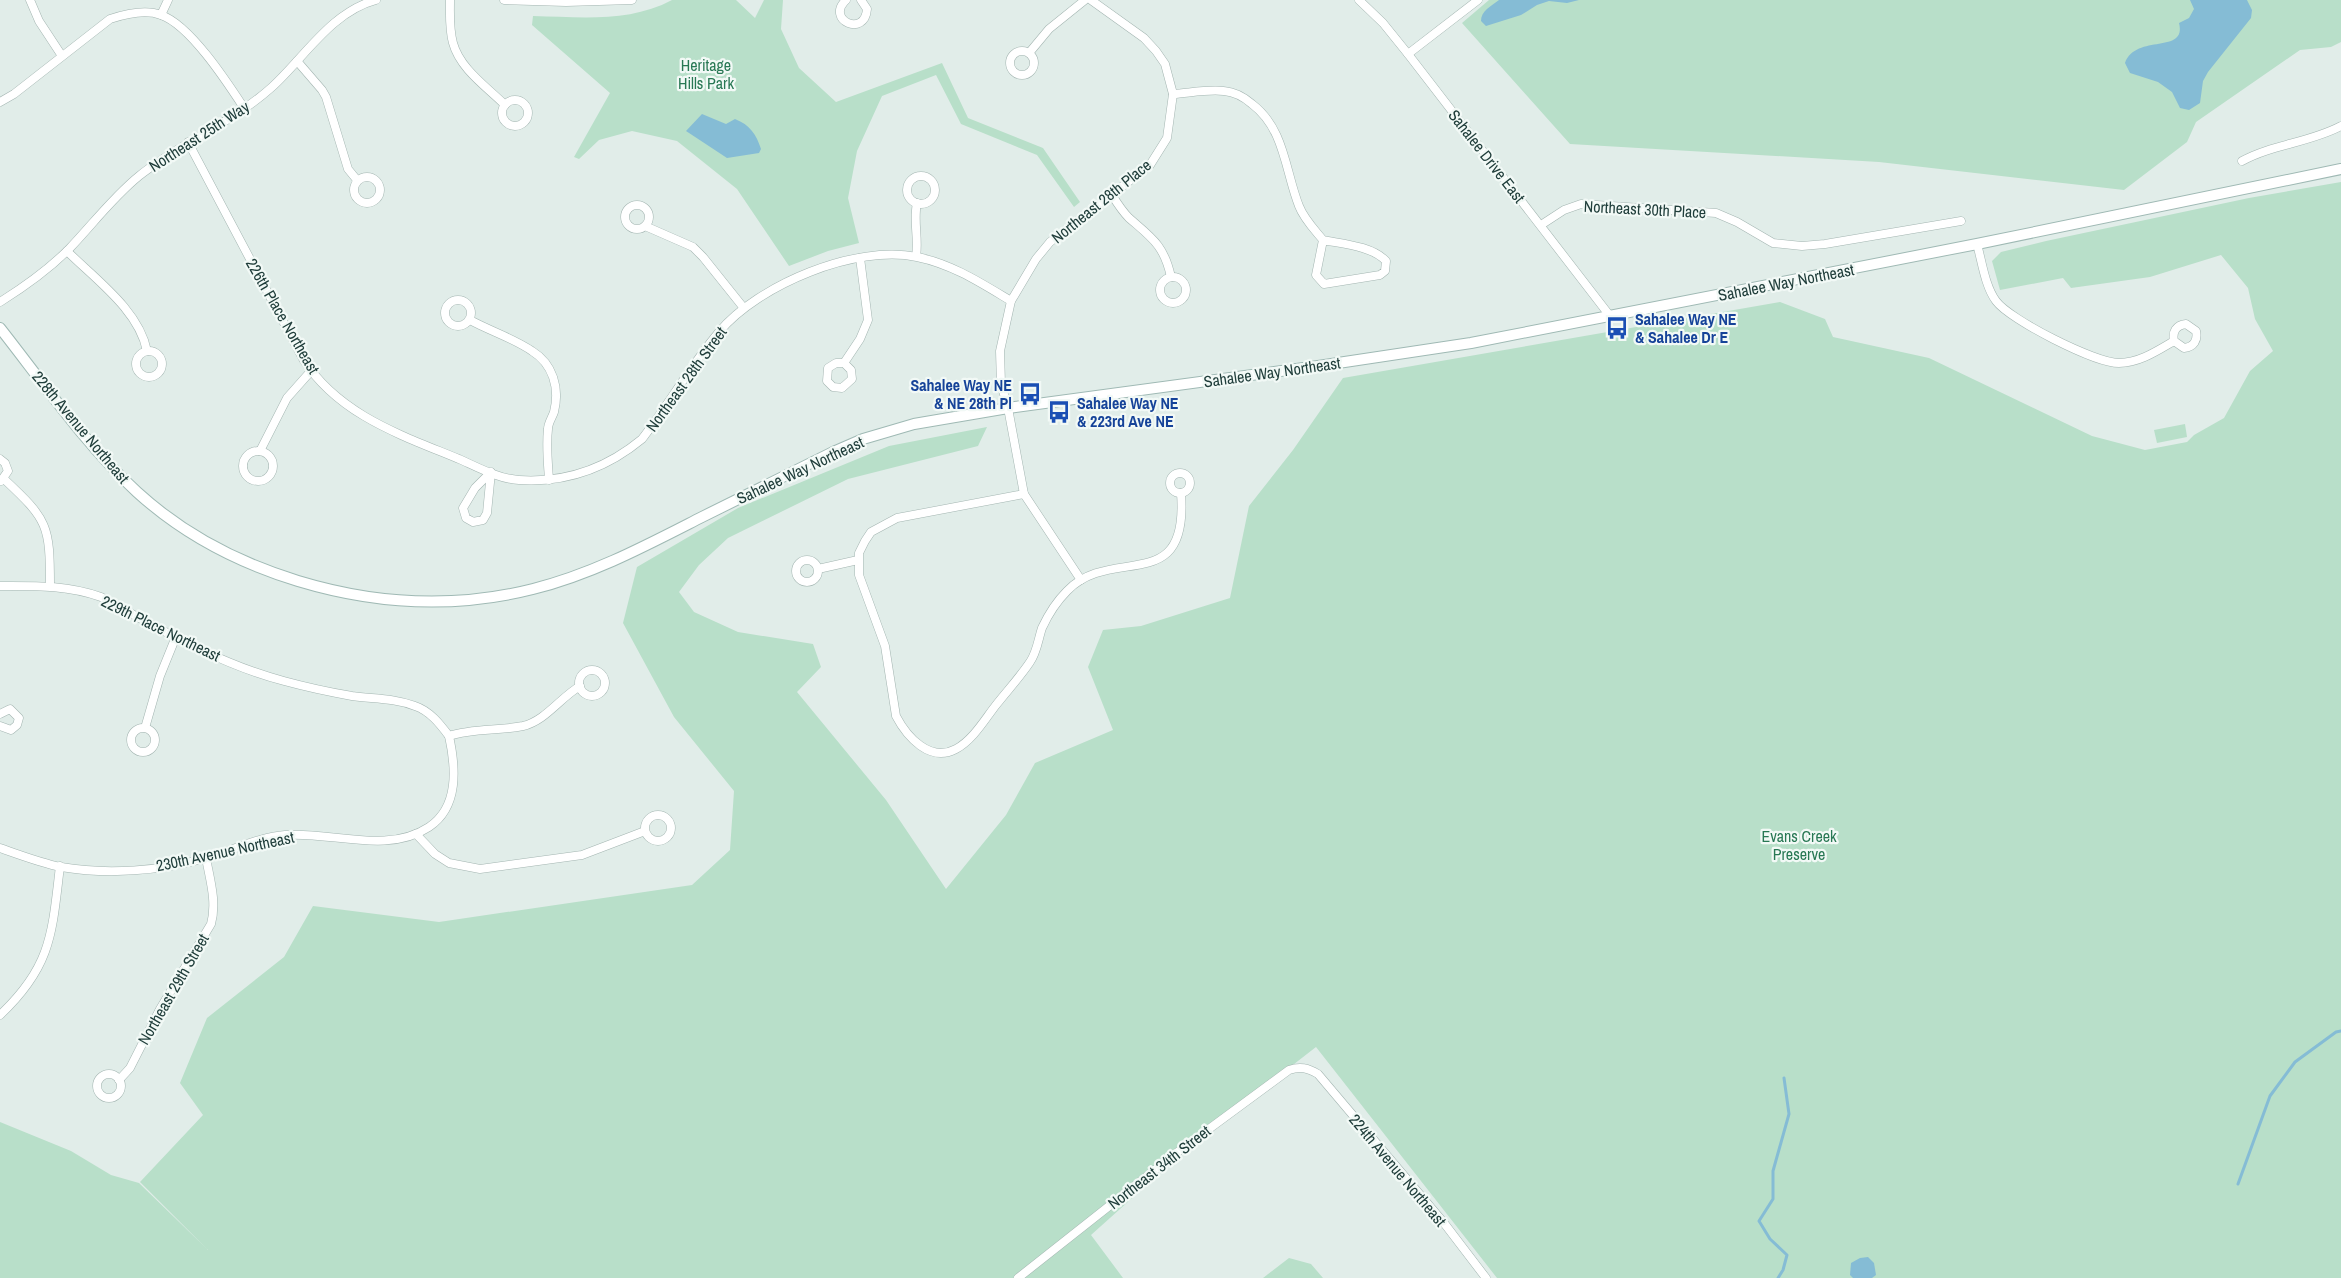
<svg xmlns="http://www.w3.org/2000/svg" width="2341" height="1278" viewBox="0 0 2341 1278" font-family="'Archivo Narrow',sans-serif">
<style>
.green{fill:#b8dfc9}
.water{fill:#85bcd5}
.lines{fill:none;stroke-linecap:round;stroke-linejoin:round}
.stream{stroke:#85bcd5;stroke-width:3}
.minor-casing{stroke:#a3b5b1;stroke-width:9}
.secondary-casing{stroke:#9fb9b4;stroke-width:12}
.minor{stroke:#fff;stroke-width:8}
.secondary{stroke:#fff;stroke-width:10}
.labels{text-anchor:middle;stroke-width:4.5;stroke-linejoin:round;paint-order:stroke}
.park-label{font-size:16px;fill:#287854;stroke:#f2f9f6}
.street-label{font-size:16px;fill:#203e3b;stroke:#f2f9f6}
.transit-label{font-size:16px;font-weight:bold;fill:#164399;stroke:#f2f9f6;text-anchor:start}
</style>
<rect width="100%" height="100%" fill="#e1ede9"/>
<g class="green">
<path d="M672,0H736L755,18L764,0H783L781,29L799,68L836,102L942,63L968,118L1043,148L1080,202L1074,207L1037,155L961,124L936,75L882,96L857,151L848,198L859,243L828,251L789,266L737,189L677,141L632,131L599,140L579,159L574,157L610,93L532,25L533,16C580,17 629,23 672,0Z"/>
<polygon points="1489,0 2341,0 2341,42 2331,47 2300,50 2196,122 2187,142 2124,190 1879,162 1570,144 1462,23"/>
<polygon points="2341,182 2341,1278 1497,1278 1316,1047 1146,1179 1149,1183 1091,1235 1123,1278 0,1278 0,1122 71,1151 111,1175 139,1183 208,1250 140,1182 203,1115 180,1083 207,1018 284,957 313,906 439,922 692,885 730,850 734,791 674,717 623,623 637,567 738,508 889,446 987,427 978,446 848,479 728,538 699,565 679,592 694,612 738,632 813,644 821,667 797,692 886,800 946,889 1006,815 1035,763 1113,730 1088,667 1103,630 1141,626 1230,598 1249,506 1293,450 1343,378 1780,302 1825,319 1833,337 1929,358 2092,436 2145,450 2187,442 2194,435 2224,418 2250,371 2273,351 2255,319 2248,288 2221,255 2150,277 2071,288 2063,278 2000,290 1992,261 2001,252 2046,241 2249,198"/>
<polygon points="2185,424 2187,437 2157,443 2154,430"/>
<polygon points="1289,1258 1311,1264 1323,1278 1263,1278"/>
</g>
<g class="water">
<path d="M1499,0H1579L1567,3L1549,1L1537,5L1521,15L1486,26L1481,21C1481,11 1491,6 1499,0Z"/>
<path d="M2190,0H2247L2252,10L2251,18L2208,72L2203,81L2200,103L2189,110L2180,108L2172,92L2158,82L2130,73L2125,63C2136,33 2187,55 2179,23L2189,18L2194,9Z"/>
<path d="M702,114L726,124L735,119C750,125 756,134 761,149L759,153L727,158L686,131Z"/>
<polygon points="1868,1257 1874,1263 1876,1275 1872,1278 1853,1278 1850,1275 1851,1263 1860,1258"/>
</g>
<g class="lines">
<g class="stream">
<polyline points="2238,1184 2270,1096 2295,1062 2336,1032 2341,1031"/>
<polyline points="1778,1278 1783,1270 1787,1255 1770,1239 1759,1221 1773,1199 1773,1171 1789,1114 1784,1078"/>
</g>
<g class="minor-casing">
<g id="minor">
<polyline points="30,0 39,21 62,56"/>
<path d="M450,0C450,14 449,29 453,43C460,69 487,87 505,105"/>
<polyline points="504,0 566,2 632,0"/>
<path d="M846,0C825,20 865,38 867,9L861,0"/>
<polyline points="1359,0 1383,23 1408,54 1610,316"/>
<polyline points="161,15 168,0"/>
<circle cx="1022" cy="63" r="12"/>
<polyline points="1029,53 1049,29 1085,0"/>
<polyline points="1408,54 1478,0"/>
<polyline points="297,61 322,90 326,97 348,169 357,180"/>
<path d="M1173,94C1189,93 1208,89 1224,91C1235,92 1244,97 1252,104C1285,129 1285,171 1299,206C1304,219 1314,229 1323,240L1316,275L1324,284L1380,275L1385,271L1386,261C1372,246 1343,244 1323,240"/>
<circle cx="515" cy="113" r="13"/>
<path d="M0,102L14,94L110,19C125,14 146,9 161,15C190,25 227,82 244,108"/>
<path d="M188,142L303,359C339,415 401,435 459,459C477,467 499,479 519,480C565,483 607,468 642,439C669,404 691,365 719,332C758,285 856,244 917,257C952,264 981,283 1011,301"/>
<path d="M2242,161C2273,144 2309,143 2341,126"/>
<circle cx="921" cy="190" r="14"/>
<circle cx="367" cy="190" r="13"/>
<path d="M1112,195C1117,203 1122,211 1129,218C1152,238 1164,245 1171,277"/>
<circle cx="637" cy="217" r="12"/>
<polyline points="1541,225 1564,210 1581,204 1716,213 1737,222 1773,243 1802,246 1825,244 1961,221"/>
<polyline points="645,226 693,247 703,257 743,307"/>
<path d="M1977,244C1982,262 1985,286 1996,301C2010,320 2095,363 2119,363C2139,363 2157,351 2174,341L2184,348C2194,347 2198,340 2196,331L2186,324C2176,325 2172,332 2174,341"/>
<path d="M67,251C95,279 139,310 147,351"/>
<path d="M916,256C919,239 913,221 917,203"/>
<circle cx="1173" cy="290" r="13"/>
<circle cx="458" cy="313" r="13"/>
<path d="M0,302C24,287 49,269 69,249C92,225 113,197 139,176C180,143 232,123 272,87C304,58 331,12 376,0"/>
<path d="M470,320C490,331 513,338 532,351C553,364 560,388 554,412C552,418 548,423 548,429C546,446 548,463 549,480"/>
<circle cx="149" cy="364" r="13"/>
<polyline points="844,363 851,370 852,379 842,388 833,387 827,381 828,368 836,363 844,363 860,339 868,320 860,258"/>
<polyline points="260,451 287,398 311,371"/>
<circle cx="258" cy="466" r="15"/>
<polyline points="0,459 5,463 8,471 1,481"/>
<polygon points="491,472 487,513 483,520 473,522 466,518 463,508 475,488"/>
<circle cx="1180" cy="483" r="10"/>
<path d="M4,479C48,520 50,525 50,586"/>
<path d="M1024,494L897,518L871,532L865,541L859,553V575L885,646L896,716C907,737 930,763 956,749C973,740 985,719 996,705C1007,691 1020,677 1030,662C1037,652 1038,640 1042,628C1048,615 1057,601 1067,591C1112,544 1189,598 1181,493"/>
<circle cx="807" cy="571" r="11"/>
<polyline points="818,569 858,560"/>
<polyline points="1081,580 1024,494 1008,408 1001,384 1000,351 1011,301 1036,259 1050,242 1150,165 1167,138 1173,94 1165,64 1156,51 1144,38 1091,0"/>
<path d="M0,586C35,586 67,585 101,597C160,629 219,664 284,681C306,687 329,692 352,696C373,699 394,698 415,706C430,711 440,724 449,736C473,728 498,731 523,726C545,721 560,698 580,686"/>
<circle cx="592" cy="683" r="13"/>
<polyline points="0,714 10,709 19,718 17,725 11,730 0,726"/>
<polyline points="145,728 160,676 175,639"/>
<circle cx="143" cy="740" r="12"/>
<circle cx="658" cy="828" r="13"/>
<polyline points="416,834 435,854 449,863 480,869 582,855 645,831"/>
<path d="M0,848C20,855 41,863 61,867C108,875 161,871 206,858C232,851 258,837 285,835C331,831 387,855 429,827C459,807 456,768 449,736"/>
<path d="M0,1015C52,966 52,933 60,866"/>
<circle cx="109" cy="1086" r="12"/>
<path d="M119,1080L130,1068L160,1009L211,924C217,902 210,880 206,858"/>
<path d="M1018,1278L1175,1154L1289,1070C1300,1066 1308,1068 1318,1074L1444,1223L1486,1278"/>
</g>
</g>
<g class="secondary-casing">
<path id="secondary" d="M0,328C44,384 85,444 137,492C183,534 239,563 298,581C374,604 454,609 533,589C593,574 647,545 702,517C746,495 789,474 833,452L863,439L914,424L1008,408L1318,366L1471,343L1977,244L2341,169"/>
</g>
<use href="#minor" class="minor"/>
<use href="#secondary" class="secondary"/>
</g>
<defs>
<g id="bus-bare" transform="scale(1.8)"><path d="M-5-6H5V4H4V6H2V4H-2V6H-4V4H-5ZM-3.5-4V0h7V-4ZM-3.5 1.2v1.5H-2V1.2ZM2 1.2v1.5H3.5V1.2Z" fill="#1a4fb4" stroke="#f2f9f6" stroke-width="2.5" paint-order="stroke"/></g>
</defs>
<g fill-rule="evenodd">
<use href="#bus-bare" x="1617" y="328"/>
<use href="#bus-bare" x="1030" y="394"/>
<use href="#bus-bare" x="1059" y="412"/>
</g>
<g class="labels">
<g class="park-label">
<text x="706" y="71">Heritage<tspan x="706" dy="18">Hills Park</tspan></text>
<text x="1799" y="842">Evans Creek<tspan x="1799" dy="18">Preserve</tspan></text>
</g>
<g class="street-label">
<text transform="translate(199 136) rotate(-33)" y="6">Northeast 25th Way</text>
<text transform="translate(1487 156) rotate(52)" y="6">Sahalee Drive East</text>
<text transform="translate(1101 201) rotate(-39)" y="6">Northeast 28th Place</text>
<text transform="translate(1645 209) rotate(3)" y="6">Northeast 30th Place</text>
<text transform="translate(1786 282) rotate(-11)" y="6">Sahalee Way Northeast</text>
<text transform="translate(283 316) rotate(60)" y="6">226th Place Northeast</text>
<text transform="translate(1272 372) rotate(-8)" y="6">Sahalee Way Northeast</text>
<text transform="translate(686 379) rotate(-54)" y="6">Northeast 28th Street</text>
<text transform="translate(81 427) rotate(50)" y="6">228th Avenue Northeast</text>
<text transform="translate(800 470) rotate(-25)" y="6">Sahalee Way Northeast</text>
<text transform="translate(161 628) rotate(26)" y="6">229th Place Northeast</text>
<text transform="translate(225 851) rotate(-12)" y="6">230th Avenue Northeast</text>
<text transform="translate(173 989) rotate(-60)" y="6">Northeast 29th Street</text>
<text transform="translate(1159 1167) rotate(-38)" y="6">Northeast 34th Street</text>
<text transform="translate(1398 1170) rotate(50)" y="6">224th Avenue Northeast</text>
</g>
<g class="transit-label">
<text x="1635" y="325">Sahalee Way NE<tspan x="1635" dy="18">&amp; Sahalee Dr E</tspan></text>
<text x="1012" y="391" text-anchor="end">Sahalee Way NE<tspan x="1012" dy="18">&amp; NE 28th Pl</tspan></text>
<text x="1077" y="409">Sahalee Way NE<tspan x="1077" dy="18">&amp; 223rd Ave NE</tspan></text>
</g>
</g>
</svg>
